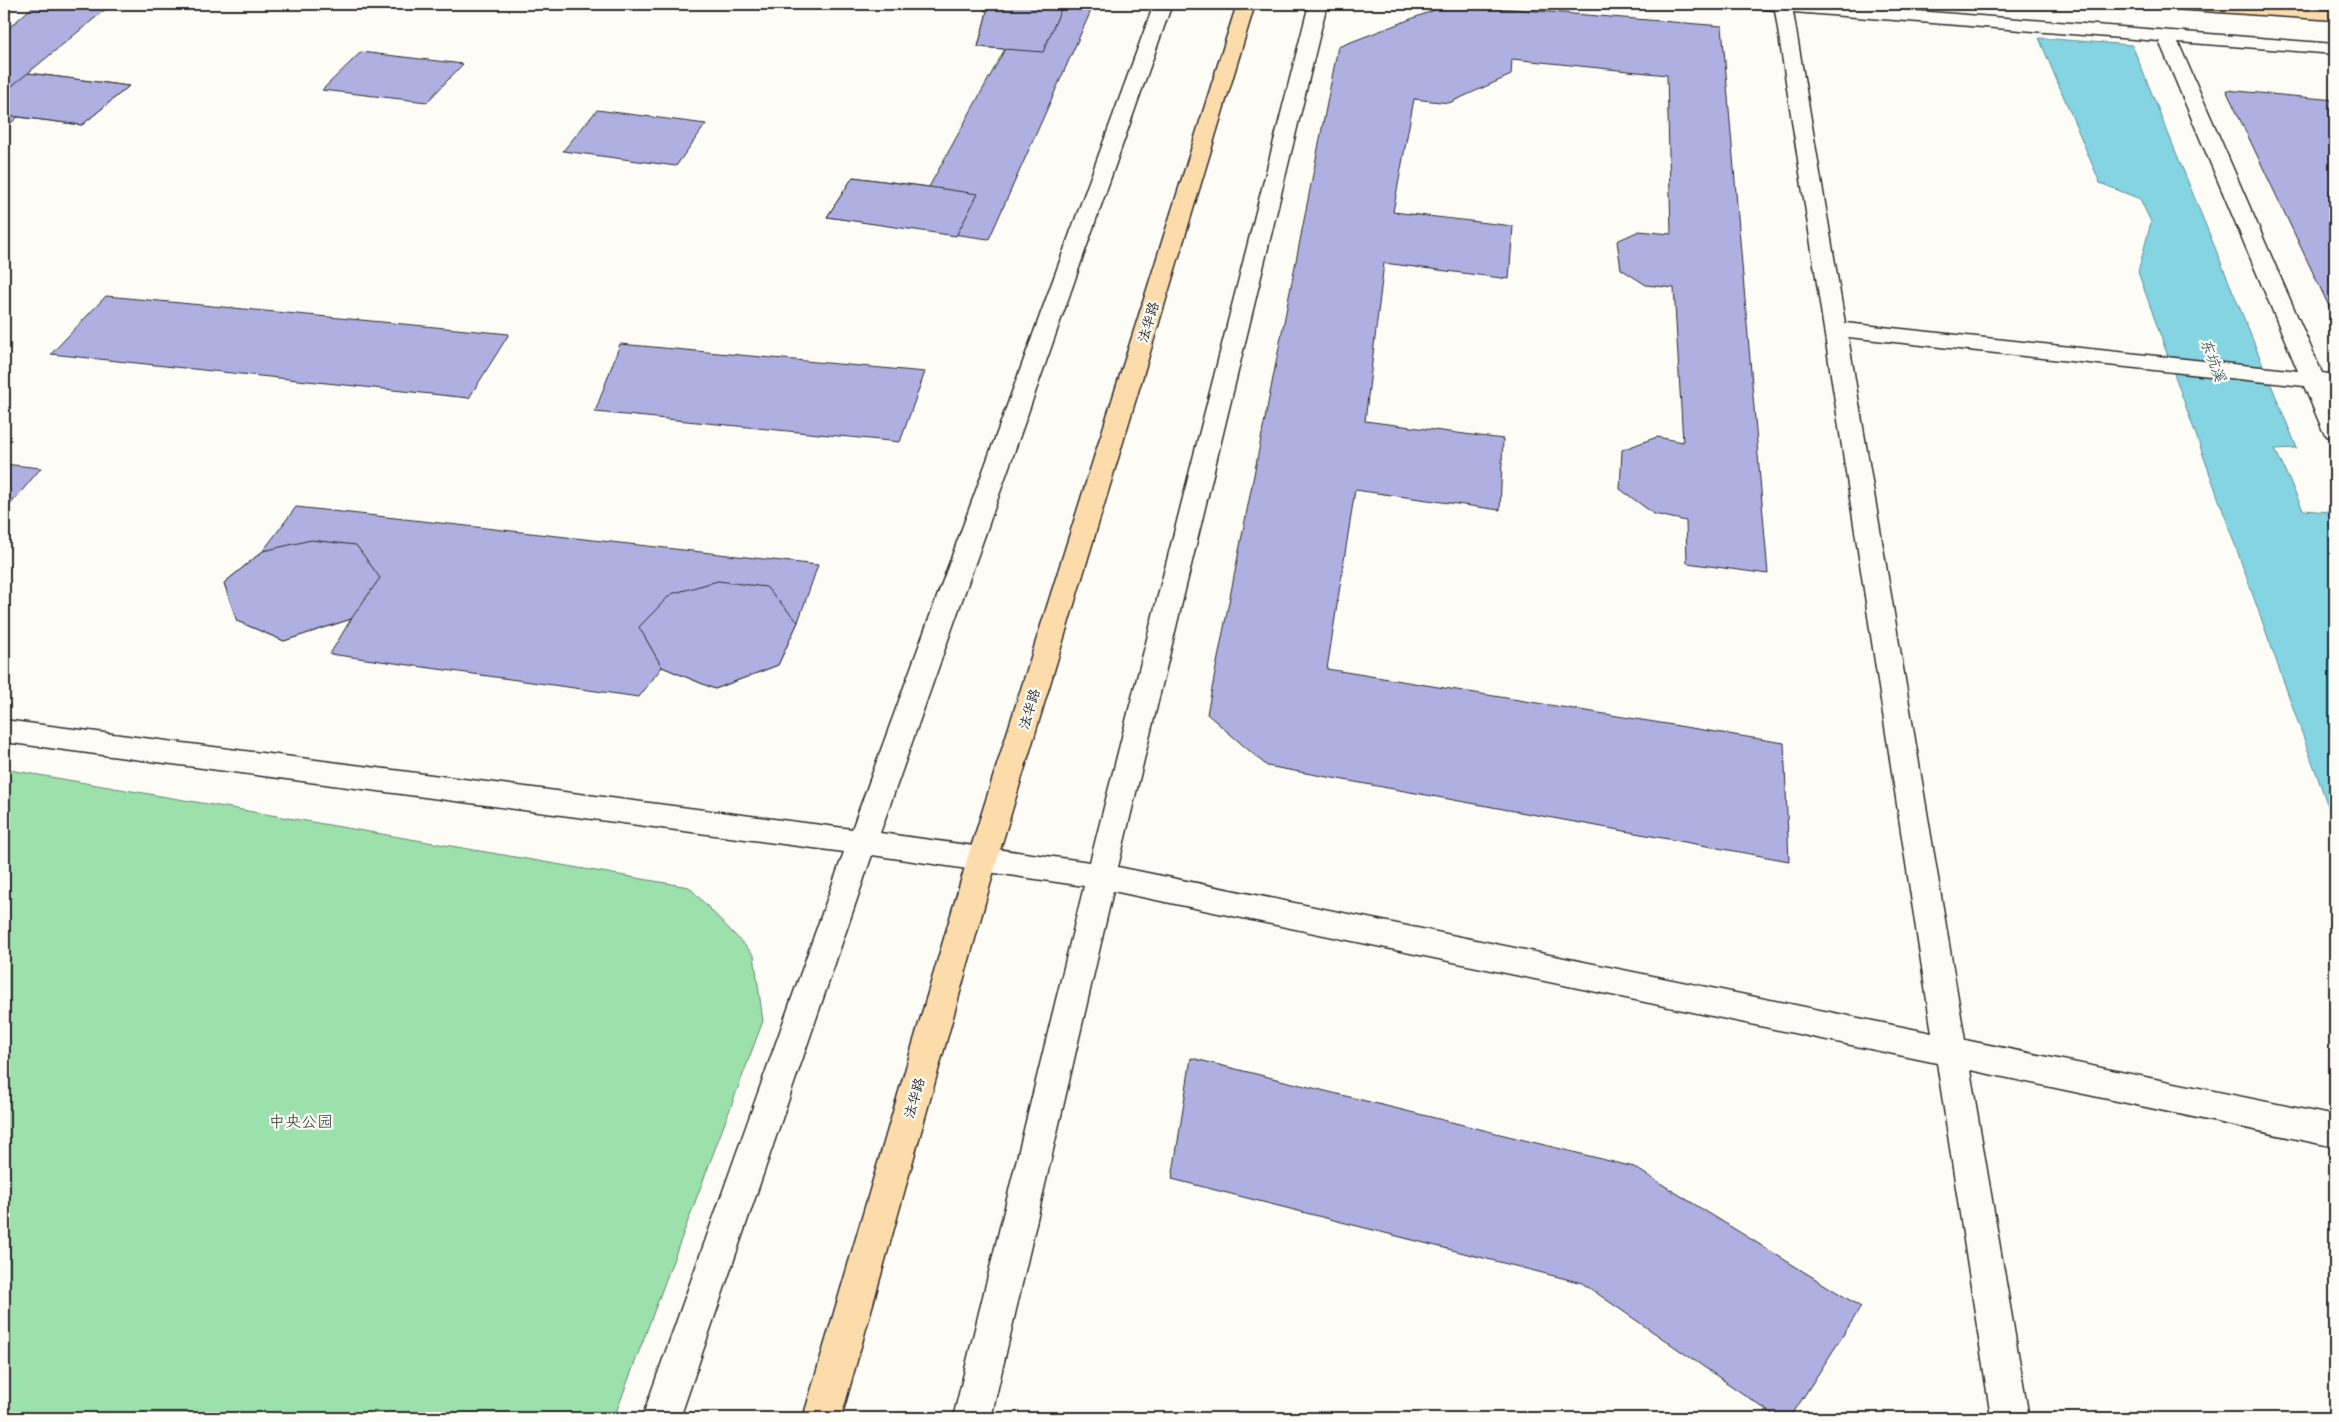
<svg xmlns="http://www.w3.org/2000/svg" width="2339" height="1422" viewBox="0 0 2339 1422" font-family="'Comic Neue','LXGW WenKai TC',sans-serif">
<style>
.green{fill:#9ce0ac;stroke:#64866c}
.water{fill:#84d4e1;stroke:#609098}
.building{fill:#afb0e1;stroke:#2b2b2b}
.lines{fill:none;stroke-linecap:round;stroke-linejoin:round}
.minor-casing{stroke:#2b2b2b;stroke-width:3}
.major-casing{stroke:#2b2b2b;stroke-width:3}
.minor{fill:#fdfcf7;fill-rule:evenodd}
.major{fill:#fddcac;fill-rule:evenodd}
.labels{text-anchor:middle;stroke-width:4.5;stroke-linejoin:round;paint-order:stroke}
.street-label{font-size:14px;fill:#2b2b2b;stroke:#fdfcf7}
.water-label{font-size:15px;font-style:italic;fill:#465e62;stroke:#fdfcf7}
.near-park-label{font-size:16px;fill:#47584b;stroke:#fdfcf7}
</style>
<rect width="100%" height="100%" fill="#fdfcf7"/>
<filter id="ink" filterUnits="userSpaceOnUse"><feTurbulence type="fractalNoise" baseFrequency=".02" numOctaves="2"/><feDisplacementMap in="SourceGraphic" scale="10" xChannelSelector="R" yChannelSelector="G"/><feConvolveMatrix kernelMatrix="1 2 1 2 8 2 1 2 1" color-interpolation-filters="sRGB"/></filter>
<g filter="url(#ink)">
<polygon class="green" points="4,769 689,887 754,955 763,1021 614,1418 4,1418"/>
<polygon class="water" points="2039,38 2132,45 2297,448 2275,449 2303,510 2329,512 2335,527 2335,826 2138,272 2151,222 2140,199 2100,183"/>
<g class="building">
<polygon points="36,4 112,4 28,73 129,86 82,125 18,117 4,129 4,32"/>
<polygon points="978,4 1094,4 989,239 827,217 853,177 929,187 1005,49 978,47 987,12"/>
<polygon points="978,4 1055,4 1061,9 1043,52 978,47 987,12"/>
<polygon points="1450,4 1722,26 1768,574 1687,563 1686,521 1654,514 1620,489 1622,450 1657,437 1683,442 1674,288 1646,285 1621,269 1617,241 1639,231 1671,234 1667,75 1512,59 1511,75 1449,103 1414,99 1393,212 1513,226 1509,279 1384,263 1365,421 1503,439 1500,510 1355,490 1327,669 1784,743 1789,861 1267,766 1207,714 1338,47"/>
<polygon points="361,52 463,64 427,102 322,90"/>
<polygon points="28,73 129,86 82,125 4,115 4,92"/>
<polygon points="2226,90 2335,100 2335,319"/>
<polygon points="597,110 706,124 676,166 563,151"/>
<polygon points="853,177 929,187 978,194 956,236 827,217"/>
<polygon points="106,296 509,334 469,398 51,354"/>
<polygon points="620,344 925,372 900,442 595,412"/>
<polygon points="4,464 41,468 4,512"/>
<polygon points="296,507 818,565 798,622 778,665 715,689 662,667 639,697 330,654 351,619 284,641 237,621 224,583 263,551"/>
<polygon points="311,540 356,545 380,578 351,619 284,641 237,621 224,583 263,551"/>
<polygon points="718,581 766,587 798,622 778,665 715,689 662,667 639,627 671,594"/>
<polygon points="1191,1058 1634,1167 1861,1307 1790,1418 1778,1418 1582,1283 1172,1179"/>
</g>
<g class="lines">
<g class="minor-casing">
<path id="minor" d="M1154,4H1172L880,833L1090,862L1309,4H1327L1118,867L1932,1033L1775,10L1758,8L1755,4H1828L2335,44V54L2178,42L2322,373L2335,375V389H2328L2335,404V439L2327,436L2323,431L2304,386L1848,337L1965,1040L2335,1116V1147L1970,1070L2029,1418H1991L1937,1063L1113,891L991,1418H953L1084,886L872,855L680,1418H642L844,852L4,742V720L852,829ZM1793,12L2159,41L2298,371L1845,323Z"/>
</g>
<g class="major-casing">
<g id="major">
<polygon points="1237,4 1255,4 997,860 841,1418 803,1418 967,860"/>
<polygon points="2165,4 2247,4 2335,10 2335,20 2174,9 2168,8"/>
</g>
</g>
<use href="#minor" class="minor"/>
<use href="#major" class="major"/>
</g>
</g>
<g class="labels">
<g class="street-label">
<text transform="translate(1148 322) rotate(-73)" y="5">法华路</text>
<text transform="translate(1029 709) rotate(-73)" y="5">法华路</text>
<text transform="translate(914 1098) rotate(-74)" y="5">法华路</text>
</g>
<g class="water-label">
<text transform="translate(2213 360) rotate(69)" y="5">东坑溪</text>
</g>
<g class="near-park-label">
<text x="301" y="1127">中央公园</text>
</g>
</g>
<rect width="2339" height="1422" fill="none" stroke="#fdfcf7" stroke-width="20"/>
<rect x="10" y="10" width="2319" height="1402" fill="none" stroke="#2b2b2b" stroke-width="2" filter="url(#ink)"/>
</svg>
